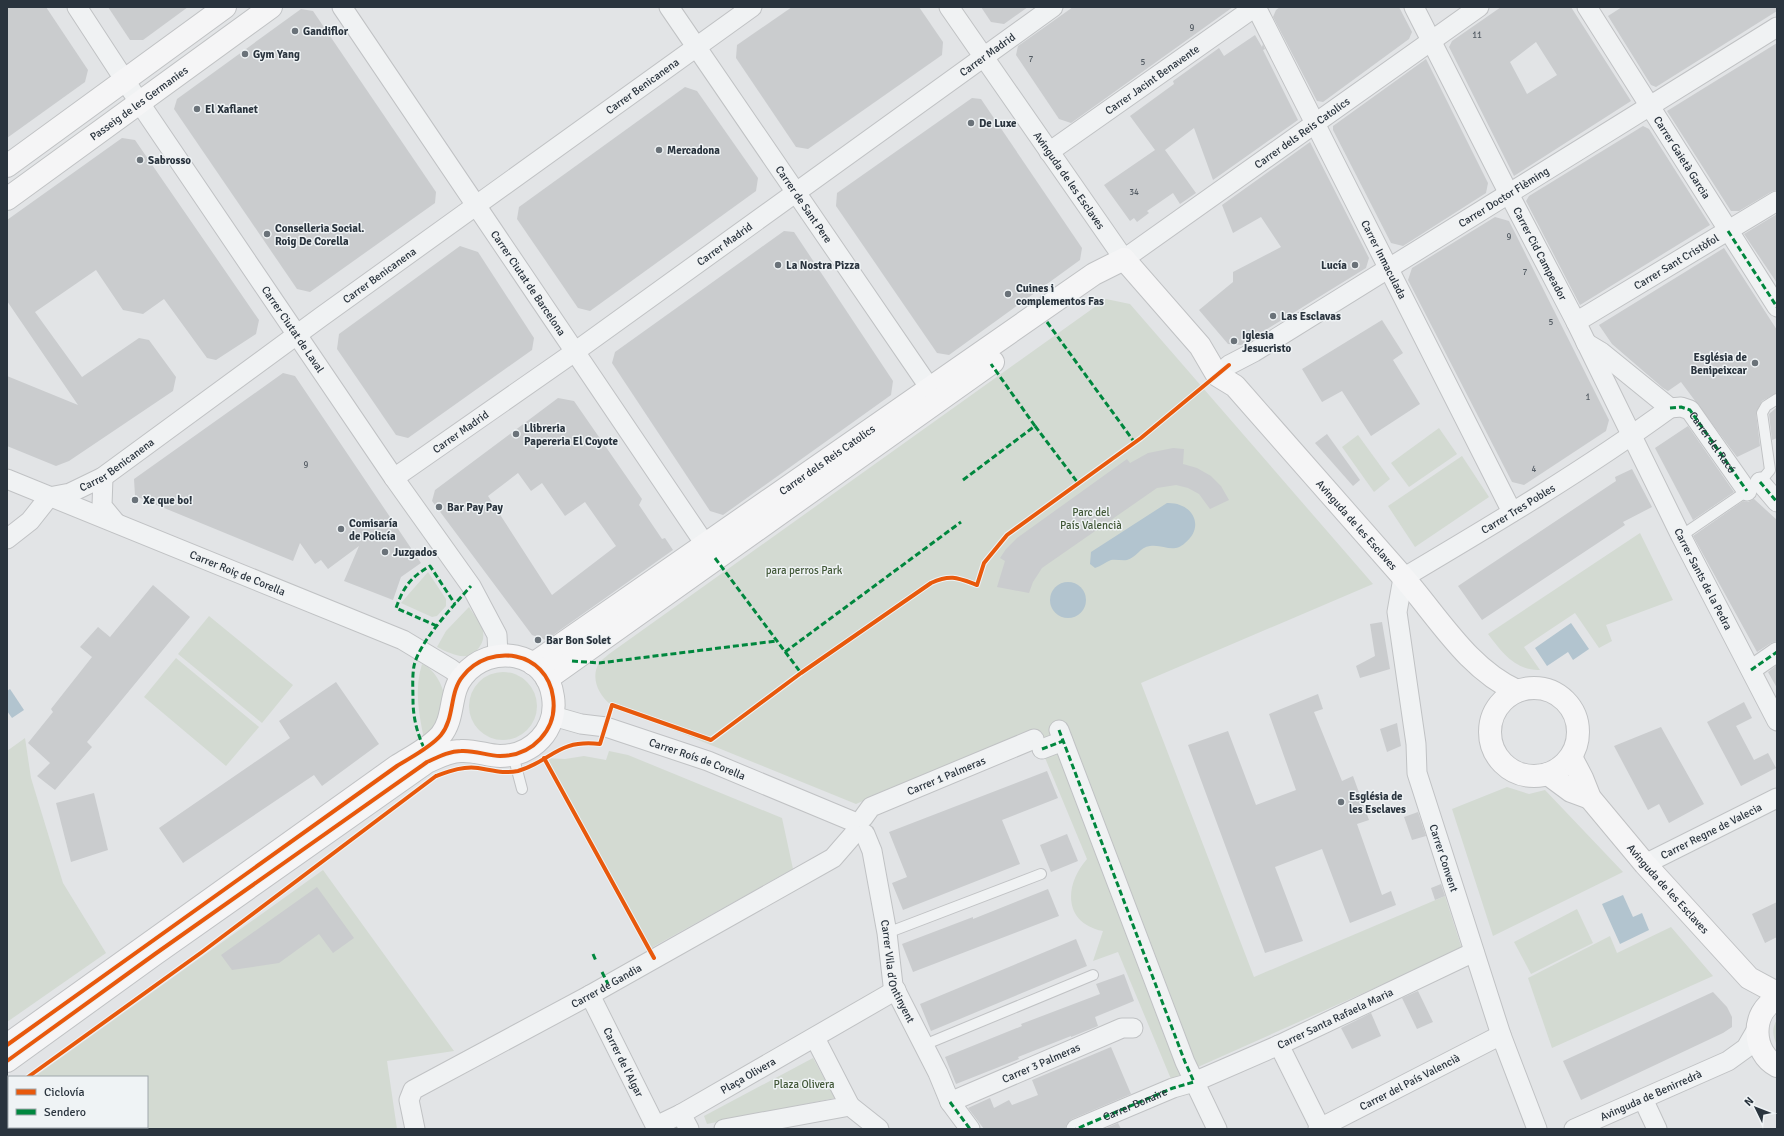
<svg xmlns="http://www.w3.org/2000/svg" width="1784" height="1136" viewBox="0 0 1784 1136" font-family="Signika,sans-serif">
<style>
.green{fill:#d3dad2}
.water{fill:#b2c4cf}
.building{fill:#caccce;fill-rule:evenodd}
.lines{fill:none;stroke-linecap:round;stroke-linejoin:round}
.lane-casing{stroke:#c0c2c4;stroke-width:12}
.street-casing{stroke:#c0c2c4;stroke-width:21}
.secondary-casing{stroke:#c0c2c4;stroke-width:24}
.lane{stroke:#f0f2f3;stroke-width:10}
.street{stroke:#f0f2f3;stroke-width:19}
.secondary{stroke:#f5f5f6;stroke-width:22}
.quiet{stroke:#00873e;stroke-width:3;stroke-dasharray:6 3;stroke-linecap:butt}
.cycleway-casing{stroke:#eff3f5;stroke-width:6}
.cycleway{stroke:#e8590c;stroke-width:4}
.poi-dot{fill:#6a7279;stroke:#eff3f5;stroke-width:1.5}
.labels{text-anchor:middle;stroke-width:3;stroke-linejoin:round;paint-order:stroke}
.number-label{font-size:9px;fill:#535b63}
.poi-label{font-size:11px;font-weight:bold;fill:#2a343e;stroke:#eff3f5;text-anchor:start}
.street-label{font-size:11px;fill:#2a343e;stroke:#eff3f5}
.park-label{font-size:11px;fill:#425838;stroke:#eff3f5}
</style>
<rect width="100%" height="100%" fill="#e2e4e6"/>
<g class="green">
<path d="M1106,299L1130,304L1373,584L1141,683L1254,977L1445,896L1462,949L1171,1079L1118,952L1093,961L1103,931C1063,923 1064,885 1087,859L1033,729L856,804L610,704C599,695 590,678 599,663C601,660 606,657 609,654Z"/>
<polygon points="1439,428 1457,454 1409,487 1391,463"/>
<polygon points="1358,435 1390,479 1374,492 1342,447"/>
<polygon points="1462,456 1489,497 1415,547 1388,506"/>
<path d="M1640,533L1673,600L1606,625L1612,641L1599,648L1575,613L1524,647L1540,670C1515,671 1501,651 1488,634Z"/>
<polygon points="428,572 446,599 446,606 437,616 432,617 401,603"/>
<path d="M469,607C474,615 481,623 483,631C484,637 483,642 480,646C470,664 451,654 437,647L446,631Z"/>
<polygon points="209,616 293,685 262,723 178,654"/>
<polygon points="176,658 259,727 226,766 144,697"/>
<path d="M422,664C439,671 451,700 442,718C439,725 429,733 424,739C419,714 414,689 422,664Z"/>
<circle cx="503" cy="706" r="34"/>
<polygon points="25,738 31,778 63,883 106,953 7,1022 7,751"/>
<polygon points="609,751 628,755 782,818 793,869 651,948 544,758 565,759 584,756 606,760"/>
<polygon points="1507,787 1529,794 1545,790 1623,872 1493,936 1452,809"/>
<polygon points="323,870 454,1051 387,1061 397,1129 7,1129 7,1096 9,1095 9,1127 147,1127 147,1077 34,1077"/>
<polygon points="1577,909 1593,943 1531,974 1514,942"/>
<polygon points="1671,927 1713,976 1552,1048 1528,978 1610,936 1617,953"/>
<path d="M1777,1020V1045C1773,1037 1771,1028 1777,1020Z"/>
<polygon points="813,1058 835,1098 707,1124 704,1116"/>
</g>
<g class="water">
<path d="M1167,503C1192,502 1206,526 1185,543C1173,554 1164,544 1150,546C1140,547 1136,558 1127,560C1122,561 1116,559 1111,560C1106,562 1101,566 1095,568L1090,564L1091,552Z"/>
<circle cx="1068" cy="600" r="18"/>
<polygon points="1571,623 1589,649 1573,660 1568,652 1547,666 1535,648"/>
<polygon points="10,689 24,710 12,718 7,711 7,691"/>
<polygon points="1623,895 1633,917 1642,913 1649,930 1620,944 1602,904"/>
</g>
<g class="building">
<polygon points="7,7 46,7 88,70 85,82 7,138"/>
<polygon points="108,7 188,7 143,40 130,40"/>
<polygon points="792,7 919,7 943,42 942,55 808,149 796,147 736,58 737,45"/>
<polygon points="981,7 1028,7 1004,24 991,22"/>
<polygon points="1073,7 1233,7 1071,123 1059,119 1016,55 1018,46"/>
<polygon points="1280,7 1399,7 1412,32 1409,39 1323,102 1317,101 1273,17 1276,10"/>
<path d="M1501,7H1571L1631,101L1514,176L1449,47L1452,41ZM1536,42L1557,75L1527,94L1510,62Z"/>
<polygon points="1622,7 1777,7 1777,11 1656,87 1651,85 1608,16"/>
<polygon points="301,9 313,11 436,192 435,203 310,292 297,289 174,109 177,99"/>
<polygon points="1255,35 1262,47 1263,44 1265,49 1263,50 1298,120 1213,180 1194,128 1165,150 1196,193 1180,204 1173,193 1147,211 1149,213 1137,222 1134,218 1130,221 1104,185 1155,150 1130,116 1174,84 1173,81 1219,48 1224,56"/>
<polygon points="1777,43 1777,190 1771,192 1739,211 1731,211 1667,111"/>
<polygon points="1426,59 1488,183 1486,193 1403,246 1391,243 1333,130 1333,126"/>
<polygon points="685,87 697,91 758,178 756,191 590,311 578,308 517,219 519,207"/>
<polygon points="972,98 981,99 1082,248 1080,260 949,355 937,353 836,206 837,193"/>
<polygon points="1643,126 1649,129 1710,225 1580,305 1526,201 1529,196"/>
<polygon points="122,138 135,140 259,320 256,334 216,360 207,358 164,299 143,314 123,310 96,270 35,312 82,377 139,338 149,340 176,377 173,391 69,461 56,466 7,446 7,376 78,405 7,301 7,220"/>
<polygon points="1310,142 1369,258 1366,268 1241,345 1228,344 1199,310 1233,282 1233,272 1281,247 1261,217 1233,233 1222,205"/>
<polygon points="1777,214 1777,283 1744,234"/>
<polygon points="1495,217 1509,221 1609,420 1606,431 1524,485 1512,482 1408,280 1412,268"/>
<polygon points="784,231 794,232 893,381 891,395 723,515 710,511 612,363 615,352"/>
<polygon points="460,246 478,252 534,338 532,350 408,438 396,435 337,349 339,334"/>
<polygon points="1724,248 1777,330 1777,393 1762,401 1756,413 1760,446 1737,457 1681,382 1668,391 1663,388 1612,344 1599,325"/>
<polygon points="1382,320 1403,353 1393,360 1420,404 1371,436 1342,391 1322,402 1302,369"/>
<polygon points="283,373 295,376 421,563 401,577 393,600 344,581 359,546 328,569 321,560 315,564 300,543 293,561 135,496 134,479"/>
<path d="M558,398L574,401L642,499L639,505L662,539L665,538L673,550L546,640L532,635L432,501L435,490ZM518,473L531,491L542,483L565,516L585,502L616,546L552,595L488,496Z"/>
<polygon points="1777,407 1777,438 1772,440 1769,414"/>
<polygon points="1688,426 1734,492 1693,520 1655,448"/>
<polygon points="1327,434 1360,480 1353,486 1315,443"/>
<polygon points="1173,448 1184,449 1183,464 1197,468 1211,476 1221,486 1229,500 1210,509 1199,494 1188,488 1176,485 1157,488 1042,568 1033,582 1029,593 997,587 1005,561 1000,558 1006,549 1017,538 1127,459 1130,463 1148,453"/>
<polygon points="1632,469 1652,507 1623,522 1625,525 1482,620 1458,586 1616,481 1615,477"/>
<polygon points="1754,499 1777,520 1777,641 1771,643 1757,652 1693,536 1743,501 1748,502"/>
<polygon points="153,585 190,617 87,742 92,747 55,790 37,776 50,763 28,743 53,712 51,709 92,657 80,647 98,627 110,637"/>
<polygon points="1382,622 1390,669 1360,678 1356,666 1375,656 1370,624"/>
<polygon points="1777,665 1777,688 1768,672"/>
<polygon points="336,682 379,744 322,786 314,775 183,863 159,828 290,738 279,721"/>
<polygon points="1318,694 1323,709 1314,712 1342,781 1353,776 1369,820 1357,824 1382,895 1391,891 1396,905 1350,923 1322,849 1275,867 1303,941 1265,953 1188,745 1228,731 1256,805 1296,790 1269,714"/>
<polygon points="1744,702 1752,718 1736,726 1754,760 1768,753 1776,768 1741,786 1707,722"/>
<polygon points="1397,723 1401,746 1387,752 1380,729"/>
<polygon points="1661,727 1704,804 1669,823 1659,804 1648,810 1614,746"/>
<polygon points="1047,771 1058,798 1002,820 1020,864 903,910 892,883 907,877 889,832"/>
<polygon points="94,793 108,850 71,862 56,803"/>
<polygon points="1418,812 1426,836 1412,840 1404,817"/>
<polygon points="1067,834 1078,861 1051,872 1040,845"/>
<polygon points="1441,884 1445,896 1435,900 1431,888"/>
<polygon points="317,887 354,938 333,953 319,934 279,963 232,970 221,955"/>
<polygon points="1048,889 1059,916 913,972 902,944 973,917 973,919"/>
<polygon points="1777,902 1777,937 1765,943 1752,914"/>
<polygon points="1076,939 1087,966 931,1031 920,1004"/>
<polygon points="1124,974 1134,1001 1095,1017 1098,1026 1071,1037 1071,1036 1018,1057 1019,1059 956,1084 945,1057 1022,1026 1021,1024 1100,994 1096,984"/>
<polygon points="1418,991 1433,1022 1417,1029 1402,998"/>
<polygon points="1713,992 1727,1007 1732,1017 1732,1027 1723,1033 1581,1100 1563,1061"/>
<polygon points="1371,1013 1381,1036 1352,1049 1341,1028"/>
<polygon points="1111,1047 1131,1094 1072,1119 1067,1123 1065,1129 984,1129 968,1108 990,1098 994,1108 1009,1100 1012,1105 1038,1095 1032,1080"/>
<polygon points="1118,1123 1121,1129 1104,1129"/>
</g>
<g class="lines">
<g class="lane-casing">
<g id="lane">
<polyline points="1681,536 1760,482 1770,470 1762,413 1766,406 1777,399"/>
<polyline points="513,755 522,789"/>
<polyline points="887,933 1041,874"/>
<polyline points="924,1045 1093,975"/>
</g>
</g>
<g class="street-casing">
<g id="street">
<path id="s1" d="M77,7L139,102L394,478L471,586L497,635L498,655"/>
<path id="s2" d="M342,7L713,556"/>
<path id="s3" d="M669,7L938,400"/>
<path id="s4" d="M949,7L1124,259L1479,7"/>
<path id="s5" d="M1256,7L1512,512"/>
<path id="s6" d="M1414,7L1509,194L1576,322L1681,536L1777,721"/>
<path id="s7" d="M1587,7L1777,307"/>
<path id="s8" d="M1049,152L1255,7"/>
<path id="s9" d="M1576,322L1777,201"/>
<path id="s10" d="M1229,365L1254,352L1777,27"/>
<path id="s11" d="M1670,408L1681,407L1690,410L1747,491"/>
<polyline points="103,477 102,506 116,523"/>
<path id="s12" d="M394,478L576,351L1053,7"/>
<path id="s13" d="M7,479L403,640L451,669L462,677"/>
<polyline points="1760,482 1777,502"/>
<path id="s14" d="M7,539L30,521L49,497L70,493L103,477L321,317L752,7"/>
<polyline points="1751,670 1777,652"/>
<path id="s15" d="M553,716L581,724L606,727L708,761L852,821"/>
<polyline points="1059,730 1185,1062 1217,1129"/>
<polyline points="1042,749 1063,741"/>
<path id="s16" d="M863,818L871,807L1034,739"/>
<path id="s17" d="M865,834L872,851L887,933L893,985L938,1073L950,1102L970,1129"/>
<path id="s18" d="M1645,864L1777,798"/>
<path id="s19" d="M590,995L657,1129"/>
<polyline points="1279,1045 1321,1129"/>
<polyline points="1643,1099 1657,1129"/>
<path id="s20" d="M950,1102L1122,1028H1133"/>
<polyline points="850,1106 879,1129"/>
<polyline points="681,1114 689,1129"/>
<path id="s21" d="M656,1126L681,1114L896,990"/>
<path id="s22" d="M415,1129L409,1100L413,1090L590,995L833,858L853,835"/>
<polyline points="724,1129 850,1106 815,1038"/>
<path id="s23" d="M1076,1129L1173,1088L1194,1082L1279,1045L1474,952"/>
<path id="s24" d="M1318,1129L1501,1035"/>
<path id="s25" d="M1537,1129L1501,1035L1417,773L1416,744L1397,612L1403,578C1494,524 1585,470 1670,408L1601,352L1586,343"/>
<path id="s26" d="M1574,1129L1728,1061L1746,1048L1757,1029"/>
</g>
</g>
<g class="secondary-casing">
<g id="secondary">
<polyline points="7,166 225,7"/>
<path id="s27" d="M7,199L271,7"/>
<path id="s28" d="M1124,259L1200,346L1217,375L1235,386C1291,450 1347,514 1403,577C1438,617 1468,669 1517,691"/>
<path id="s29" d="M533,664L1094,274L1124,259"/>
<polyline points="547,679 993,362"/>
<circle cx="1534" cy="732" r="44"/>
<path id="s30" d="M1571,757L1582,778L1590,798L1645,864L1749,978L1777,993"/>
<polyline points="1548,774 1571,791 1590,798"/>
<path d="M1777,999C1750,1012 1752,1053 1777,1066"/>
<path d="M7,1045L397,766C411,757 430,748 441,735C455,718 449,692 463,676C490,642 547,651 553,697C558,730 532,756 500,756C488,756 475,750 461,751C449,751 438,757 427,762L155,954L7,1061"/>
</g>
</g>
<use href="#lane" class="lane"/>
<use href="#street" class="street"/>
<use href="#secondary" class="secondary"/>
<g class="quiet">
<polyline points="1728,231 1777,307"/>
<polyline points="1047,322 1135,443"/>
<polyline points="1670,408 1681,407 1690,410 1747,491"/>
<polyline points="1035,426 1078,483"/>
<polyline points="963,480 1035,426 991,364"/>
<polyline points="1760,482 1777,502"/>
<polyline points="715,558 801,673"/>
<path d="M437,626L396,608C404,586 410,578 430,566L455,604"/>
<polyline points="785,652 961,522"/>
<polyline points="572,661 599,663 776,641"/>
<polyline points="1751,670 1777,652"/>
<polyline points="1059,730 1185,1062 1194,1082 1173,1088 1076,1129"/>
<path d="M424,748C417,733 413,717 413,700C413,689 412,677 414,666C419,642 454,605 471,586"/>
<polyline points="1042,749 1063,741"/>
<polyline points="593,954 596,961"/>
<polyline points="602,972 608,984"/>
<polyline points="950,1102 970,1129"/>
</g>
<g class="cycleway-casing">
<g id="cycleway">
<polyline points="544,758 654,958"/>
<path d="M7,1045L397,766C411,757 430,748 441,735C455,718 449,692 463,676C490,642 547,651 553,697C558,730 532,756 500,756C488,756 475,750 461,751C449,751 438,757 427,762L155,954L7,1061"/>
<path d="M28,1077L202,952L436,776C450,771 463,766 478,768C492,770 504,774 518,771C552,761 557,739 600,744L612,705L711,740L801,673L931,583C951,574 958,578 977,585L984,563L1007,535L1141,438L1229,365"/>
</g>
</g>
<use href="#cycleway" class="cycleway"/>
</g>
<g class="poi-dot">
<circle cx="295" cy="31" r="4"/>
<circle cx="245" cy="54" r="4"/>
<circle cx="197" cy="109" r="4"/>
<circle cx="971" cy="123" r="4"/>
<circle cx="659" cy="150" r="4"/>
<circle cx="140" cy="160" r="4"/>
<circle cx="267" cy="234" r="4"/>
<circle cx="778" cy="265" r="4"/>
<circle cx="1355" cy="265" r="4"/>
<circle cx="1008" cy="294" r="4"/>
<circle cx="1273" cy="316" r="4"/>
<circle cx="1234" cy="341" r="4"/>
<circle cx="1755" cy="363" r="4"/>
<circle cx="516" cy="434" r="4"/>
<circle cx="135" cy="500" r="4"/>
<circle cx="439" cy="507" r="4"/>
<circle cx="341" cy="529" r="4"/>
<circle cx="385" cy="552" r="4"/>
<circle cx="538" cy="640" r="4"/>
<circle cx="1341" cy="802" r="4"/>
</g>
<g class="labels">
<g class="number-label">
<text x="1192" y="31">9</text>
<text x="1477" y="38">11</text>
<text x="1031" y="62">7</text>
<text x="1143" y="65">5</text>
<text x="1134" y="195">34</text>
<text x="1509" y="240">9</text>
<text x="1525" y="275">7</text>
<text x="1551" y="325">5</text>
<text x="1588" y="400">1</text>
<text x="306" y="468">9</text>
<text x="1534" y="472">4</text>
</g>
<g class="poi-label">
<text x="303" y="35">Gandiflor</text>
<text x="253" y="58">Gym Yang</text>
<text x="205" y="113">El Xaflanet</text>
<text x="979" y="127">De Luxe</text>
<text x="667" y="154">Mercadona</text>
<text x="148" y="164">Sabrosso</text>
<text x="275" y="232">Conselleria Social.<tspan x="275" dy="13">Roig De Corella</tspan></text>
<text x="786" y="269">La Nostra Pizza</text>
<text x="1347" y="269" text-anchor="end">Lucía</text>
<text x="1016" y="292">Cuines i<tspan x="1016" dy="13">complementos Fas</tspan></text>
<text x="1281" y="320">Las Esclavas</text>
<text x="1242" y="339">Iglesia<tspan x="1242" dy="13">Jesucristo</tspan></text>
<text x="1747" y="361" text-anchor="end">Església de<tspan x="1747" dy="13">Benipeixcar</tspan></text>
<text x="524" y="432">Llibreria<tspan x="524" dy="13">Papereria El Coyote</tspan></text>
<text x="143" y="504">Xe que bo!</text>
<text x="447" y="511">Bar Pay Pay</text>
<text x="349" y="527">Comisaría<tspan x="349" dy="13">de Policía</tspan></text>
<text x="393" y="556">Juzgados</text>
<text x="546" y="644">Bar Bon Solet</text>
<text x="1349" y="800">Església de<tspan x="1349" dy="13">les Esclaves</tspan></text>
</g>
<g class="street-label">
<text dy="4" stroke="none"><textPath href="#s12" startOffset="729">Carrer Madrid</textPath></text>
<text dy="4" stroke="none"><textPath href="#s8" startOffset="126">Carrer Jacint Benavente</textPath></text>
<text dy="4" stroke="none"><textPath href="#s14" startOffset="784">Carrer Benicanena</textPath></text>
<text dy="4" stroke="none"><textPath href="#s27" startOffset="163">Passeig de les Germanies</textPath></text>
<text dy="4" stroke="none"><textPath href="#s4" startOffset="525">Carrer dels Reis Catolics</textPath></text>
<text dy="4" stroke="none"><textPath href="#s7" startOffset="178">Carrer Gaietà Garcia</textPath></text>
<text dy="4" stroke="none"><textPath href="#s4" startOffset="211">Avinguda de les Esclaves</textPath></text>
<text dy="4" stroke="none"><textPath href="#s10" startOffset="322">Carrer Doctor Flèming</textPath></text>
<text dy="4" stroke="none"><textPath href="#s3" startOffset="239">Carrer de Sant Pere</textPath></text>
<text dy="4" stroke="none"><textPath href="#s12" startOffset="405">Carrer Madrid</textPath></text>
<text dy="4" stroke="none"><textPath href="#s6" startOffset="277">Carrer Cid Campeador</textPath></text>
<text dy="4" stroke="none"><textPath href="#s5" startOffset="283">Carrer Inmaculada</textPath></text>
<text dy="4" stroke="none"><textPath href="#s9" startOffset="117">Carrer Sant Cristòfol</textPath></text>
<text dy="4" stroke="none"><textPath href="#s14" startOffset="460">Carrer Benicanena</textPath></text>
<text dy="4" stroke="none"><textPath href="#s2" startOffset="333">Carrer Ciutat de Barcelona</textPath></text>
<text dy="4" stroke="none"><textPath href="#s1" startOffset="388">Carrer Ciutat de Laval</textPath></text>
<text dy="4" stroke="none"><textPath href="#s12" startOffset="81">Carrer Madrid</textPath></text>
<text dy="4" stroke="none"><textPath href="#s11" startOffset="60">Carrer del Racó</textPath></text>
<text dy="4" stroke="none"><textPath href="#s29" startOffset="358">Carrer dels Reis Catolics</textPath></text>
<text dy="4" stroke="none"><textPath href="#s14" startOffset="136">Carrer Benicanena</textPath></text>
<text dy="4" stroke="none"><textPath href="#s25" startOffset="707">Carrer Tres Pobles</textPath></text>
<text dy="4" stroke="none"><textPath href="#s28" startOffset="355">Avinguda de les Esclaves</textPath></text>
<text dy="4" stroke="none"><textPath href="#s13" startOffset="249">Carrer Roiç de Corella</textPath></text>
<text dy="4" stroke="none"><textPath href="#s6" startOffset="641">Carrer Sants de la Pedra</textPath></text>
<text dy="4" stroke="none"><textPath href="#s15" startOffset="151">Carrer Roís de Corella</textPath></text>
<text dy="4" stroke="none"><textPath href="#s16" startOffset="95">Carrer 1 Palmeras</textPath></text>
<text dy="4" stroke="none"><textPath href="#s18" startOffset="74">Carrer Regne de Valecia</textPath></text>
<text transform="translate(1444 858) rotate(72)" y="4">Carrer Convent</text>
<text dy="4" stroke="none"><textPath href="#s30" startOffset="165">Avinguda de les Esclaves</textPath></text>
<text dy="4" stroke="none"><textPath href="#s17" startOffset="142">Carrer Vila d'Ontinyent</textPath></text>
<text dy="4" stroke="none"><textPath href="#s22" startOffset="260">Carrer de Gandia</textPath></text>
<text dy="4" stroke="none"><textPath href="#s23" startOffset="282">Carrer Santa Rafaela Maria</textPath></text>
<text dy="4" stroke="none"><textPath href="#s19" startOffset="75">Carrer de l'Algar</textPath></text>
<text dy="4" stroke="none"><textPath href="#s20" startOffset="99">Carrer 3 Palmeras</textPath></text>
<text dy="4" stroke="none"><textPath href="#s21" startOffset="105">Plaça Olivera</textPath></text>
<text dy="4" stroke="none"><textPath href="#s24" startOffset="103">Carrer del País Valencià</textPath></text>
<text dy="4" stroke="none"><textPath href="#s26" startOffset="84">Avinguda de Benirredrà</textPath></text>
<text dy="4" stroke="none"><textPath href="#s23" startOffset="64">Carrer Bonaire</textPath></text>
</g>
<g class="park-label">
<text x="1091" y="516">Parc del<tspan x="1091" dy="13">País Valencià</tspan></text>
<text x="804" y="574">para perros Park</text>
<text x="804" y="1088">Plaza Olivera</text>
</g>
</g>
<rect width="1784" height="1136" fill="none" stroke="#2a343e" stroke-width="16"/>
<rect x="8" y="1076" width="140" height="52" fill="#eff3f5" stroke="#a0a7ac"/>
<rect x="16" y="1089" width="20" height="6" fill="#e8590c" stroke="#a0a7ac"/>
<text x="44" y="1096" font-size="12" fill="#2a343e">Ciclovía</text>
<rect x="16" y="1109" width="20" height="6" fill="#00873e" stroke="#a0a7ac"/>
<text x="44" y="1116" font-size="12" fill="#2a343e">Sendero</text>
<g transform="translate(1756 1108) rotate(313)" stroke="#eff3f5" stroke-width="3" paint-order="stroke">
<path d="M0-3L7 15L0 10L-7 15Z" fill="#2a343e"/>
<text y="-6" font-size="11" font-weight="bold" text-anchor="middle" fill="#2a343e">N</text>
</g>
</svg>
